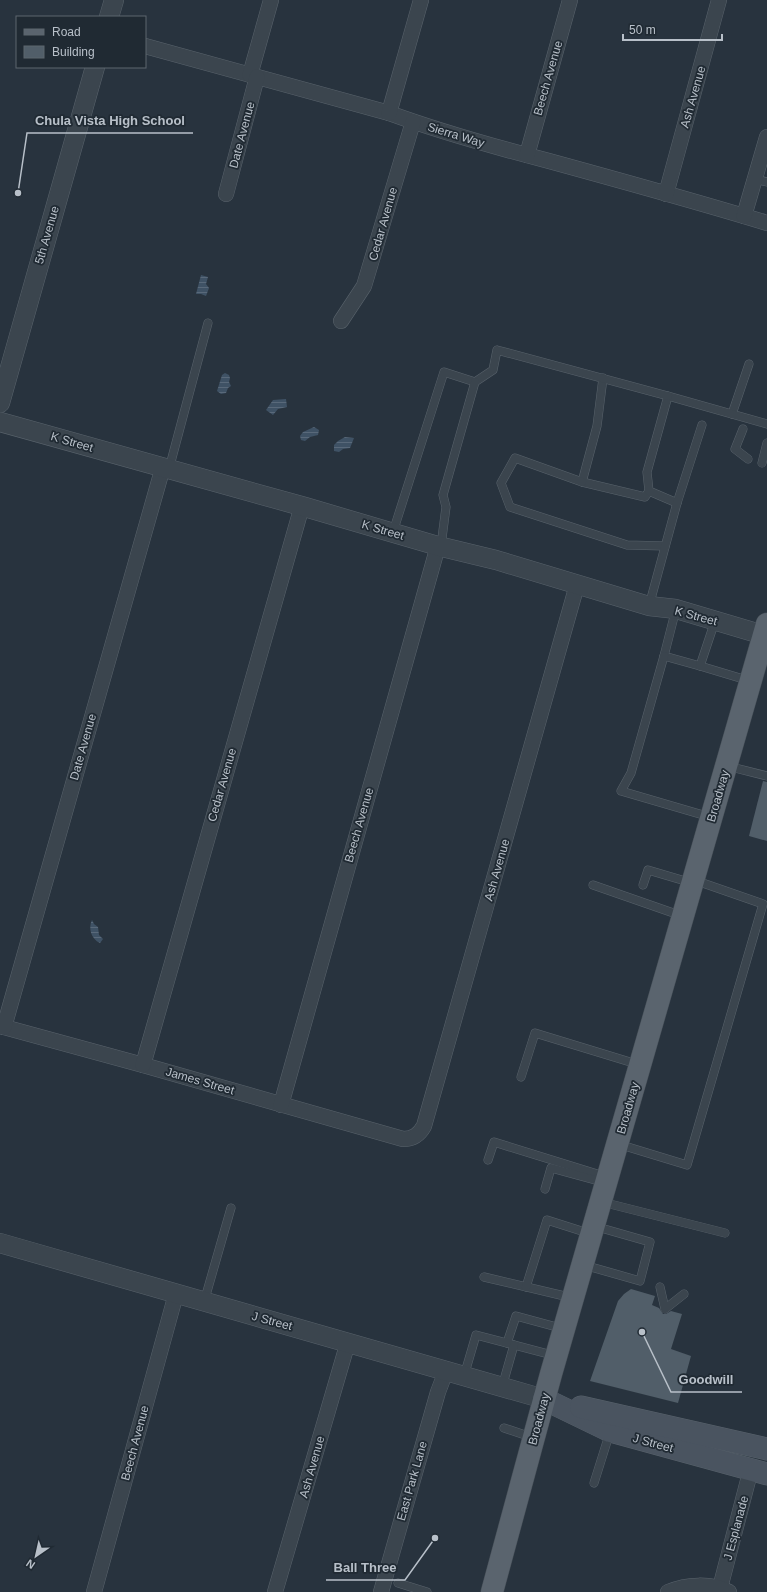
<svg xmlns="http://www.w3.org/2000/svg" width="767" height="1592" viewBox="0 0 767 1592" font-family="Arial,sans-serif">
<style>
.water{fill:url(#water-rules)}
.building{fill:#515e69}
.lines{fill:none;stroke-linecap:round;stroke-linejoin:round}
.service-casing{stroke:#59636c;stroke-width:9}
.minor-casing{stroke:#59636c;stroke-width:16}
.tertiary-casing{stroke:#59636c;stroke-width:20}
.secondary-casing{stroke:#59636c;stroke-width:23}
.primary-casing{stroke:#454e57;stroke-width:23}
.service{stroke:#3b454e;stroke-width:8}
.minor{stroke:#3b454e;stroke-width:15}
.tertiary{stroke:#3b454e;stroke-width:19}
.secondary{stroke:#4a5460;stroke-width:22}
.primary{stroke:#5a646e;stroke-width:22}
.labels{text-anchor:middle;stroke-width:3.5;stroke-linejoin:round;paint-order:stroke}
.street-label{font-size:12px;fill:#b8c0c9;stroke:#202a33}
.leader{fill:none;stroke:#b8c0c9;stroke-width:1.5}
.callout-dot{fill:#b8c0c9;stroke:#202a33;stroke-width:1.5}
.callout-label{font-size:13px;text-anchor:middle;font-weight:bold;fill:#b8c0c9;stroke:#202a33;stroke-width:3.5;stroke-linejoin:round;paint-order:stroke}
</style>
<defs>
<pattern id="water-rules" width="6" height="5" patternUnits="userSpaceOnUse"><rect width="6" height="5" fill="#3f5265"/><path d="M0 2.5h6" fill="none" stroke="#59697a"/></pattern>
</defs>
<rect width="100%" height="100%" fill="#28333e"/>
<g class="water">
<polygon points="201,275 208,277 206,284 209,288 206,296 201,294 196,294"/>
<polygon points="225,373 229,375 230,378 229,382 231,386 228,388 226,393 221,394 217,391 222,375"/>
<polygon points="286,399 287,407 278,409 273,415 266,410 273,400"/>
<polygon points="314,427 319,430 318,435 310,437 305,441 301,440 300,436 303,432"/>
<polygon points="345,437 354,438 350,448 343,449 339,452 334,451 334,445 338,441"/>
<path d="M92,920L94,924L98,927L99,935L103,939L100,943C91,939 88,928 92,920Z"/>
</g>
<g class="building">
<polygon points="763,781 767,782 767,841 749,836"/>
<polygon points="631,1289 655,1296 652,1305 659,1308 663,1314 666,1314 671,1311 682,1314 671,1349 691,1356 678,1403 590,1381 618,1301 624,1294"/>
</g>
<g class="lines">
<g class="service-casing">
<g id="service">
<polyline points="755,179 767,182"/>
<polyline points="603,378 597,426 582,482 645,497 649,491"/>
<polyline points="732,414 749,364"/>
<polyline points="743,429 735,449 748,459"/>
<polyline points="762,463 767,443"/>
<polyline points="169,469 208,323"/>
<polyline points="582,482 515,458 501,483 510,507 627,545 665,546"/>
<polyline points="677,503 649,491 647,472 668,396 767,424"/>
<polyline points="393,532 444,372 475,382 493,370 497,350 668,396"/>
<polyline points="441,546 446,507 443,495 475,382"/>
<polyline points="649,606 677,503 702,425"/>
<polyline points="676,609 664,656 700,666"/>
<polyline points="715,621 700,666 750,681"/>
<polyline points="664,656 631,773 621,791 710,817"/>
<polyline points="727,766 767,776"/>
<polyline points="593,885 682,916"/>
<polyline points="643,885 648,870 692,883"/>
<polyline points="521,1077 535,1033 640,1065"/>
<polyline points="618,1144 687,1165 763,904 694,880"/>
<polyline points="488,1160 494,1142 607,1177"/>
<polyline points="545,1189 551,1168 606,1183"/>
<polyline points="602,1202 725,1233"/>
<polyline points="584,1265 640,1281 650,1242 594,1226"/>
<polyline points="484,1277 573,1298"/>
<polyline points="526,1287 547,1220 591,1234"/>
<polyline points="660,1287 665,1309 684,1294"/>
<polyline points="204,1302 231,1208"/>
<polyline points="507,1343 516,1316 564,1329"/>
<polyline points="464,1376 476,1335 556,1356"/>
<polyline points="502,1387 514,1345"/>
<polyline points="504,1428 534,1438"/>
<polyline points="594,1483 610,1432"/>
<polyline points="398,1583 427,1592"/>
</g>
</g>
<g class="minor-casing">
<g id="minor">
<path d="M145,46L389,113C441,132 495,147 549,161C622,181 695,201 767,223"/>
<polyline points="250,75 271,0"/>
<polyline points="389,113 421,0"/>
<polyline points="527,155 570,0"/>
<polyline points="226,194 257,77"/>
<polyline points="666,194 719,0"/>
<polyline points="744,216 767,137"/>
<polyline points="341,321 364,286 413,122"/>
<path d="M0,1026L143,1065L403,1139C413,1139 419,1135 424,1126L577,585"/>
<polyline points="4,1027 163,467"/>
<polyline points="143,1065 302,506"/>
<polyline points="281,1105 438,546"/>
<polyline points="720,1588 751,1469"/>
<polyline points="94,1592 176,1294"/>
<polyline points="275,1592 348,1342"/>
<polyline points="381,1592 438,1392 446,1371"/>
<path d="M668,1592C687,1584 711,1583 729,1592"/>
</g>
</g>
<g class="tertiary-casing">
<g id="tertiary">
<polyline points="109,17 114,0"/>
<polyline points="0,403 95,67"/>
<polyline points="0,422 305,507 438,546 496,560 649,606 676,609 767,636"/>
<polyline points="0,1243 544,1399"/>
</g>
</g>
<g class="secondary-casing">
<g id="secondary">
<polyline points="544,1399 610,1431 767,1474"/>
<polyline points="581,1407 767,1449"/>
</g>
</g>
<g class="primary-casing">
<polyline id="primary" points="492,1592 551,1374 767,624"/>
</g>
<use href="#service" class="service"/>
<use href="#minor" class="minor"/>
<use href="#tertiary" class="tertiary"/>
<use href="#secondary" class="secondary"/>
<use href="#primary" class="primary"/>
</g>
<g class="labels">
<g class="street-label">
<text transform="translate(548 78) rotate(-74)" y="4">Beech Avenue</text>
<text transform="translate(693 97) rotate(-74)" y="4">Ash Avenue</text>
<text transform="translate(242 135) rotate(-75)" y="4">Date Avenue</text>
<text transform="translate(456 135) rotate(17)" y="4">Sierra Way</text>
<text transform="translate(383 224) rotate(-74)" y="4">Cedar Avenue</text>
<text transform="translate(47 235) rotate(-74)" y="4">5th Avenue</text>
<text transform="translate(72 442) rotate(16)" y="4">K Street</text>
<text transform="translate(383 530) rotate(16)" y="4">K Street</text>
<text transform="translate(696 616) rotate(15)" y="4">K Street</text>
<text transform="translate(83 747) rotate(-74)" y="4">Date Avenue</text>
<text transform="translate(222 785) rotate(-74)" y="4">Cedar Avenue</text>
<text transform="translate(718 796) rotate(-74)" y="4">Broadway</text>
<text transform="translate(359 825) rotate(-74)" y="4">Beech Avenue</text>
<text transform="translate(497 870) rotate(-74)" y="4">Ash Avenue</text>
<text transform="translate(200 1081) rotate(16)" y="4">James Street</text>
<text transform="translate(628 1108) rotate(-74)" y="4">Broadway</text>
<text transform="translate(272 1321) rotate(15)" y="4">J Street</text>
<text transform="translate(539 1419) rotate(-75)" y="4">Broadway</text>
<text transform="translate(135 1443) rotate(-75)" y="4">Beech Avenue</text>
<text transform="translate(653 1443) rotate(15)" y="4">J Street</text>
<text transform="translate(312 1467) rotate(-74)" y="4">Ash Avenue</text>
<text transform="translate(412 1481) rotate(-74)" y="4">East Park Lane</text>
<text transform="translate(736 1528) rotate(-75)" y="4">J Esplanade</text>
</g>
</g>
<path class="leader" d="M18 193L27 133H193M642 1332L671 1392H742M435 1538L405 1580H326"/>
<g class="callout-dot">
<circle cx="18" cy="193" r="4"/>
<circle cx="642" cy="1332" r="4"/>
<circle cx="435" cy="1538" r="4"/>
</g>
<g class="callout-label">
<text x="110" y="125">Chula Vista High School</text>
<text x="706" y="1384">Goodwill</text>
<text x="365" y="1572">Ball Three</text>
</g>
<rect x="16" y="16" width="130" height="52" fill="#202a33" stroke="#5d666f"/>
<rect x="24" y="29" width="20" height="6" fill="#5a646e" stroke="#5d666f"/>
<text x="52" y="36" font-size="12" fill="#b8c0c9">Road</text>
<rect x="24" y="46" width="20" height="12" fill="#515e69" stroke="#5d666f"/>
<text x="52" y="56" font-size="12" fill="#b8c0c9">Building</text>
<g transform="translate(36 1556) rotate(214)" stroke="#202a33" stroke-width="3" paint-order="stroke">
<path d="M0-3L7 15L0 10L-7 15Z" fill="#b8c0c9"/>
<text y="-6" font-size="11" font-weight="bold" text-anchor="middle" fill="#b8c0c9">N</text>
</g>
<path d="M623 34v6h99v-6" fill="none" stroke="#b8c0c9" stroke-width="2"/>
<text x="629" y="34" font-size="12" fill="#b8c0c9" stroke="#202a33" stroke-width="3" paint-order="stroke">50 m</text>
</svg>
